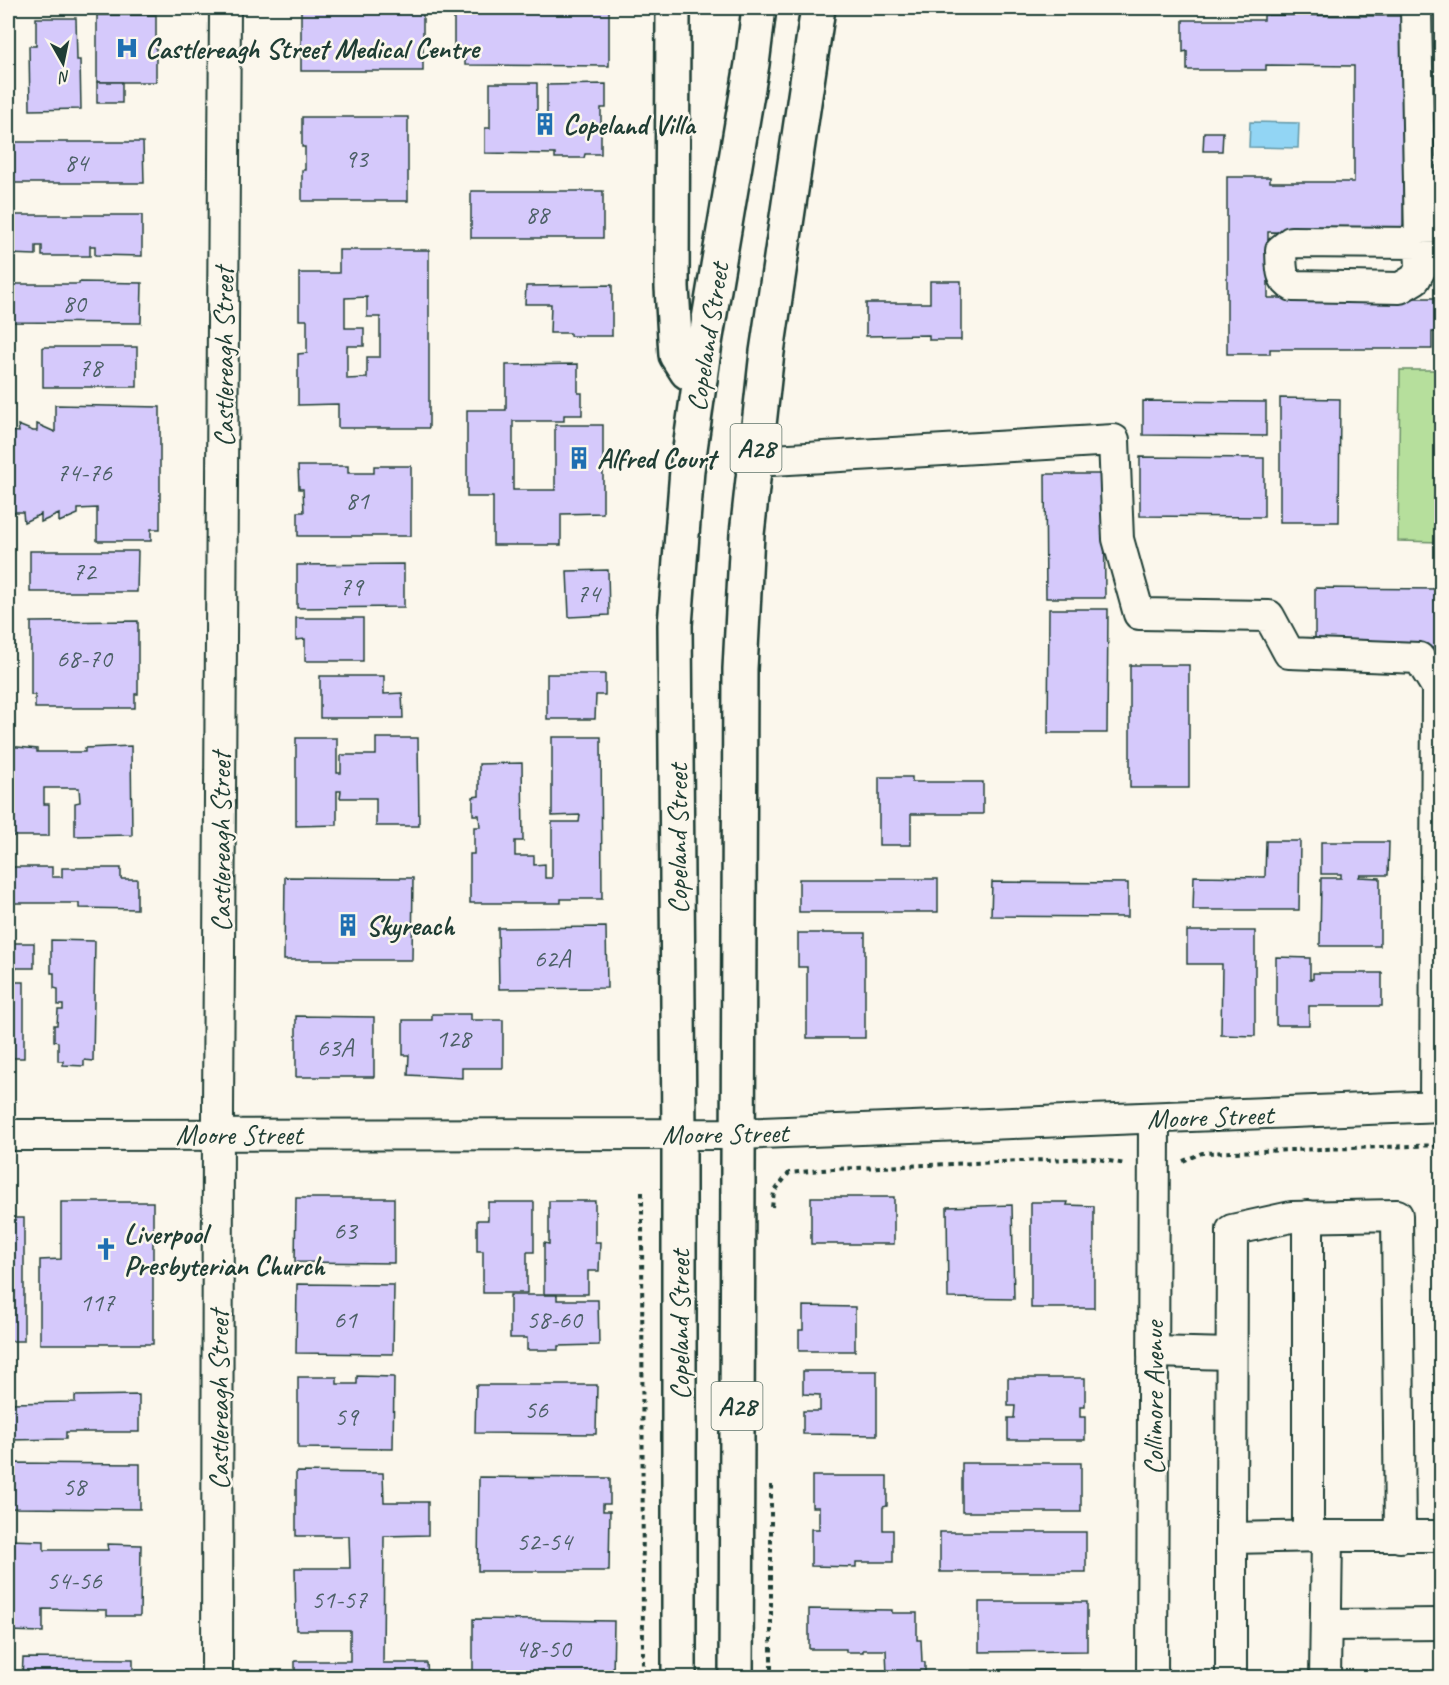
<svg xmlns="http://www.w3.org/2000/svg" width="1449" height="1685" viewBox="0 0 1449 1685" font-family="Caveat,sans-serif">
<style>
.green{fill:#b6df9c;stroke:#6a8e68;stroke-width:1.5}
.water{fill:#92d5f4;stroke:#6498a7;stroke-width:1.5}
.building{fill:#d5c9fb;stroke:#1f3d34;stroke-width:1.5;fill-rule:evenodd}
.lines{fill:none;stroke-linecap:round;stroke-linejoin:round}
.minor-casing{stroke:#1f3d34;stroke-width:34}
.highway-casing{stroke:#1f3d34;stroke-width:38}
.path{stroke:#1f3d34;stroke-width:4;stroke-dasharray:4.5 4.5;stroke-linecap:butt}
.minor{stroke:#fbf7ec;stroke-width:30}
.highway{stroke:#fbf7ec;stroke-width:33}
.labels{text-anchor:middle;stroke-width:5;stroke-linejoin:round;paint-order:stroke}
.number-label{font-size:26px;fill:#4c6066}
.shield{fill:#fbf7ec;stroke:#61756b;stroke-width:1.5}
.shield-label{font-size:27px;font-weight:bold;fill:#1f3d34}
.poi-label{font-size:28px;font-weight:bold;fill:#1f3d34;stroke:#fbf7ec;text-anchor:start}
.street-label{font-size:28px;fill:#1f3d34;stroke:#fbf7ec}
</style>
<rect width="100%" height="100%" fill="#fbf7ec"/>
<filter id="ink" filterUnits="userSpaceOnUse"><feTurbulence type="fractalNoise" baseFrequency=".0167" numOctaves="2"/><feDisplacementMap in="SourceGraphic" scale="12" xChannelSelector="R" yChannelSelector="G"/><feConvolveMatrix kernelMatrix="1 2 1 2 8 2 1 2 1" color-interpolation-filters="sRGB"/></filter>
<g filter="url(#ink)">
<polygon class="green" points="1400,370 1441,370 1441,542 1398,541"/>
<polygon class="water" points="1250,122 1299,123 1298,148 1249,147"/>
<g class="building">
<rect x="301" y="8" width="122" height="63"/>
<polygon points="467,8 609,8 609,66 465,65 465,58 454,58 454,11 467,11"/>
<rect x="97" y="15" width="59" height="67"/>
<polygon points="1264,15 1406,16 1403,233 1268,232 1268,298 1436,298 1436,332 1432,332 1432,349 1270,349 1270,354 1227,354 1227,177 1270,177 1270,182 1354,182 1354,66 1266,65 1266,70 1187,70 1187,51 1183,52 1183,20 1264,20"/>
<polygon points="36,18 76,18 77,60 80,60 81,109 30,110 29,46 36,46"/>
<rect x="97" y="82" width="25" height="21"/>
<polygon points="490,83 537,83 537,119 547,119 547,85 606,84 606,108 601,108 601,154 585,154 584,158 555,158 555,154 485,153 485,128 490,128"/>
<polygon points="8,96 13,96 14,126 8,126"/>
<polygon points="302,117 408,117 408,201 302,201 302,170 305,170 305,147 302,147"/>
<polygon points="1204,132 1223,132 1222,151 1203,151"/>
<polygon points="8,142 143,142 144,183 8,183"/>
<rect x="471" y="191" width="132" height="47"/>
<polygon points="8,215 142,215 142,256 95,255 95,246 90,246 90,256 42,256 42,246 36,246 36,255 8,254"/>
<path d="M339,250H429V428H338V404L298,405V354L307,353V320H299V273H339ZM367,297V317H380V357H367V378L347,379V346H364V328H345V298Z"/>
<polygon points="930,281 961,281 961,340 929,340 929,335 866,336 866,303 930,303"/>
<polygon points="79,282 142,283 141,323 8,322 8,284 79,284"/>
<polygon points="612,285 612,336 570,336 570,333 550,333 551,304 525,304 526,286"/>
<rect x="43" y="347" width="94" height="40"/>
<polygon points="578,364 578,393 582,393 582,415 564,415 564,421 513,421 513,490 555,490 555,425 603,425 603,513 561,514 561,545 493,545 493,497 467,497 467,410 506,410 506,365"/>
<polygon points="1280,398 1340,399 1339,522 1280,522"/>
<polygon points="1143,401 1266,402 1266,436 1143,435"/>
<polygon points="55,405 160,407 160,529 151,529 151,541 97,541 97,508 78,509 78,514 59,522 59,514 41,522 41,514 24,522 23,512 8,512 8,431 19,432 18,425 33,431 37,431 37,424 55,432"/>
<polygon points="1140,457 1264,458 1264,517 1140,516"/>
<polygon points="298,466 348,466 348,473 374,473 374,466 411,466 411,536 298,536 298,512 304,512 303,489 299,489"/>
<polygon points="1045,474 1104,474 1105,598 1046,598"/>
<polygon points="30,551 138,551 137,592 30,592"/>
<polygon points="404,564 404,607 297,608 297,565"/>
<polygon points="608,570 609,615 569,617 567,571"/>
<polygon points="1315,588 1438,589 1438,648 1315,648"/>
<polygon points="1049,609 1108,609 1107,733 1048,733"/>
<polygon points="296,618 363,618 363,661 305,661 305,639 296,640"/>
<polygon points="138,621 138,694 135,694 135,708 35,708 35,695 31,695 31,622"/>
<rect x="1130" y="665" width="59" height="123"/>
<polygon points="547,674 605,674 605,695 596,695 595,719 547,719"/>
<polygon points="320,676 384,676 384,694 402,693 403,718 320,718"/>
<polygon points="552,737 601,737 602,899 561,899 561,903 470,903 470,854 474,854 474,827 480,827 479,815 473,815 473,797 479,796 479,764 522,763 523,841 515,841 515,856 534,856 534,865 545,864 545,878 552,878 552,822 579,822 580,815 552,816"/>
<polygon points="296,738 337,738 337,773 341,773 341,755 376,755 376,738 418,738 419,826 376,826 376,798 340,798 341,791 337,791 337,825 296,826"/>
<polygon points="8,746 37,749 37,752 85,752 85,748 131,746 132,835 75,836 75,803 80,802 79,788 44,788 44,804 49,804 49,836 8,836"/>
<polygon points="879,777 912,777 912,782 983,782 983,814 911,814 911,845 879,845"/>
<polygon points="1266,841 1300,841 1299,910 1193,910 1194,876 1265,877"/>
<polygon points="1321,842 1389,842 1388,875 1360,875 1359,877 1380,878 1380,946 1320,946 1321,878 1341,878 1341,874 1321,874"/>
<polygon points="8,867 52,867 52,877 62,877 62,868 121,868 121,879 137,879 137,909 79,908 79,903 8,903"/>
<polygon points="285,877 413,878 412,960 284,960"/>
<rect x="799" y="879" width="139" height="33"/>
<polygon points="992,882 1128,883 1128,917 991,916"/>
<polygon points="606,927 607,988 499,989 498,928"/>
<polygon points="1187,931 1255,931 1255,1036 1221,1035 1222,964 1187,964"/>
<polygon points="798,933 865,933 865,1038 807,1038 807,967 798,967"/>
<polygon points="51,940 95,941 93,1061 84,1060 84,1066 63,1065 63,1061 58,1061 58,1042 54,1041 54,1025 57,1025 58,1010 63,1010 63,1005 58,1005 58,989 54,988 54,973 51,973"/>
<rect x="8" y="943" width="26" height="25"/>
<polygon points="1276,957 1310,958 1310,979 1313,979 1313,973 1382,973 1382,1006 1309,1006 1309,1025 1276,1025"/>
<rect x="8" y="982" width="16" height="76"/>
<polygon points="432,1014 471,1014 471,1020 503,1020 503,1068 462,1068 462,1078 408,1075 409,1055 403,1055 403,1020 432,1020"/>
<polygon points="296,1016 374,1017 374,1077 296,1077"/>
<rect x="811" y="1197" width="83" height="47"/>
<polygon points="296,1198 394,1198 394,1263 295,1262"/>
<polygon points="549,1201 595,1201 595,1242 600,1242 599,1271 588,1271 588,1294 544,1294 544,1243 549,1244"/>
<polygon points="61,1202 153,1202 153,1344 40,1344 40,1260 61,1259"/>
<polygon points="488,1202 534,1202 534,1252 527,1252 527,1293 483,1293 483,1251 477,1251 477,1220 488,1220"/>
<polygon points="1031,1202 1068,1202 1067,1205 1094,1206 1094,1308 1031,1308"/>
<polygon points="1012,1205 1014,1299 948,1298 947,1207"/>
<rect x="8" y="1218" width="16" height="123"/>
<polygon points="297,1284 394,1285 393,1354 296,1353"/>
<polygon points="510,1295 557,1295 557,1300 598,1300 599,1345 558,1346 558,1350 527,1350 527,1338 510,1338"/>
<polygon points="803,1306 855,1307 855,1351 799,1351 799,1330 803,1330"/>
<polygon points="803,1371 877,1371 877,1435 803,1434 803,1411 820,1411 820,1395 803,1394"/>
<polygon points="357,1376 394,1377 393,1449 298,1448 298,1377 337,1377 337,1384 357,1384"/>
<polygon points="1008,1378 1085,1378 1085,1407 1080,1407 1080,1417 1085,1417 1085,1440 1008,1440 1008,1418 1014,1418 1015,1406 1008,1406"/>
<polygon points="476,1385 597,1385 596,1434 475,1433"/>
<polygon points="139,1395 139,1432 66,1432 66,1439 8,1440 8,1403 75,1402 75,1396"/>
<polygon points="8,1463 140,1464 140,1509 8,1508"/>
<rect x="962" y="1463" width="119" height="49"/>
<polygon points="296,1472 383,1473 384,1502 428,1502 428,1535 384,1536 383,1663 427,1663 428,1678 295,1678 295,1661 350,1661 350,1630 296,1630 295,1568 350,1568 349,1536 296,1536"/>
<polygon points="812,1476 887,1476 887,1506 883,1507 883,1530 893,1530 893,1562 856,1562 856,1567 811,1566 811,1529 819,1529 819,1507 812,1507"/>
<polygon points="479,1477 610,1478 610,1504 603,1504 603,1511 610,1511 609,1571 478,1571"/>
<rect x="940" y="1532" width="146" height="40"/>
<polygon points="8,1540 44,1541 44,1550 108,1550 107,1544 141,1545 140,1616 107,1616 107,1610 43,1609 43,1632 8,1631"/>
<polygon points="979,1602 1087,1602 1087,1651 979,1652"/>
<polygon points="809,1609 892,1610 892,1613 917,1613 917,1640 921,1640 922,1662 925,1662 925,1678 810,1678 810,1676 847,1675 847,1672 863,1672 863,1675 887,1675 886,1650 863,1650 863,1652 846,1652 846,1649 809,1649"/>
<polygon points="473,1619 614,1621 613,1678 473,1678"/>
<polygon points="23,1658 133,1659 133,1678 22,1678"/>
<rect x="972" y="1670" width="107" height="8"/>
</g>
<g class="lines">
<g class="minor-casing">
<g id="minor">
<path d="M1416,8L1420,243L1421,268L1415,279L1400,288L1293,286C1279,279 1282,264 1281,250L1291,242L1420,243"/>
<polyline points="755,461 1114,440 1118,539 1139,614 1269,616 1289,653 1419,658 1437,687 1435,1106"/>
<polyline points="8,1135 738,1134 1442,1106"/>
<polyline points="1153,1352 1231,1354"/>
<polyline points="1308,1536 1308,1216"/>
<polyline points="1231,1538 1232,1230 1291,1217 1397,1215 1400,1537"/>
<polyline points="1326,1625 1442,1624"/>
<polyline points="217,1678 218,1109 225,8"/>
<polyline points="1152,1678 1154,1119"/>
<polyline points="1231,1678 1231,1538 1327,1536 1442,1536"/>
<polyline points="1325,1678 1327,1536"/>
</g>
</g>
<g class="highway-casing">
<g id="highway">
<polyline points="673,8 672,287 676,355 687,372 700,379"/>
<polyline points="679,1678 679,1134 675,625 687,470 705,343 752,64 759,8"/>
<polyline points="736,1678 740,669 747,534 767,352 818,8"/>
</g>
</g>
<g class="path">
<polyline points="1183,1161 1202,1153 1442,1145"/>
<polyline points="642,1192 643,1678"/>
<polyline points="772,1207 774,1192 789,1173 833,1169 1093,1158 1125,1164"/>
<polyline points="771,1485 771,1678"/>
</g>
<use href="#minor" class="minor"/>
<use href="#highway" class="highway"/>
</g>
</g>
<defs>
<g id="hospital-bare" transform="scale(1.8)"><path d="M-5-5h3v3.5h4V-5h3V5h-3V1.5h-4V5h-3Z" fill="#1f6fb2" stroke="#fbf7ec" stroke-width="2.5" paint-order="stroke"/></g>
<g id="building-bare" transform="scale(1.8)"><path d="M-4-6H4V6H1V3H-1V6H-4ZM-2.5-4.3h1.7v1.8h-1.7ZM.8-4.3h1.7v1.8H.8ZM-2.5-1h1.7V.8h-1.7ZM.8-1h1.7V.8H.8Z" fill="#1f6fb2" stroke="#fbf7ec" stroke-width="2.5" paint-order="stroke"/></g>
<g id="church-bare" transform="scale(1.8)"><path d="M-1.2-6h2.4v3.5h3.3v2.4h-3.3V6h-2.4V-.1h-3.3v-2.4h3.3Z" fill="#1f6fb2" stroke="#fbf7ec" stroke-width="2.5" paint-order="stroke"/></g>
</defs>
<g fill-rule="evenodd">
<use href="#hospital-bare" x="127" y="48"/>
<use href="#building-bare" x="545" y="124"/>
<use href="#building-bare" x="579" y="458"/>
<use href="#building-bare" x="348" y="925"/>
<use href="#church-bare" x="106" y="1249"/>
</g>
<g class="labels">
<g class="number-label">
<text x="356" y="167">93</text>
<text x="76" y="171">84</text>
<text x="537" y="223">88</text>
<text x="74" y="312">80</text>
<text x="90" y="376">78</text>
<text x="84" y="481">74-76</text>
<text x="357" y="509">81</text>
<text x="84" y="580">72</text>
<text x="351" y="595">79</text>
<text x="588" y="602">74</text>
<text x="84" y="667">68-70</text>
<text x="552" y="967">62A</text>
<text x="453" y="1047">128</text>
<text x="335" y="1056">63A</text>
<text x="345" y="1239">63</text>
<text x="97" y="1311">117</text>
<text x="345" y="1328">61</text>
<text x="554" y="1328">58-60</text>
<text x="536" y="1418">56</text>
<text x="346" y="1425">59</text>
<text x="74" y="1495">58</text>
<text x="544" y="1550">52-54</text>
<text x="74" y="1589">54-56</text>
<text x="339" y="1608">51-57</text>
<text x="543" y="1657">48-50</text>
</g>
<g class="shield">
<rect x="730.5" y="424" width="51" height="48" rx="4.5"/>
<rect x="711.5" y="1382" width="51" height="48" rx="4.5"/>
</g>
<g class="shield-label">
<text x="756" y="457">A28</text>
<text x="737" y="1415">A28</text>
</g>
<g class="poi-label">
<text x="145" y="58">Castlereagh Street Medical Centre</text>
<text x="563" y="134">Copeland Villa</text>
<text x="597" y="468">Alfred Court</text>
<text x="366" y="935">Skyreach</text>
<text x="124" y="1243">Liverpool<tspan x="124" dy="32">Presbyterian Church</tspan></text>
</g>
<g class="street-label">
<text transform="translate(707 337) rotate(-81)" y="10">Copeland Street</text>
<text transform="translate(223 357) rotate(-90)" y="10">Castlereagh Street</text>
<text transform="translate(677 839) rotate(-90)" y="10">Copeland Street</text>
<text transform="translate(220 842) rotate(-90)" y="10">Castlereagh Street</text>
<text transform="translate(1210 1116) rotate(-2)" y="10">Moore Street</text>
<text transform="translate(725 1133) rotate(-1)" y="10">Moore Street</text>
<text x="239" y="1144">Moore Street</text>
<text transform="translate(679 1325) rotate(-90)" y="10">Copeland Street</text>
<text transform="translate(1153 1398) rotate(-90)" y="10">Collimore Avenue</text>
<text transform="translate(218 1400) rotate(-90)" y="10">Castlereagh Street</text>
</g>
</g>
<rect width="1449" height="1685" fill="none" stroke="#fbf7ec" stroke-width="30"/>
<rect x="15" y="15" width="1419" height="1655" fill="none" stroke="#1f3d34" stroke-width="2" filter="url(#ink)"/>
<g transform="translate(63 63) rotate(171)" stroke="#fbf7ec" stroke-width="4.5" paint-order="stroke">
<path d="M0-4.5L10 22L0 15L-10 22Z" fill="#1f3d34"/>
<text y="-9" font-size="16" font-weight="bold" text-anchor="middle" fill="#1f3d34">N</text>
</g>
</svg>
